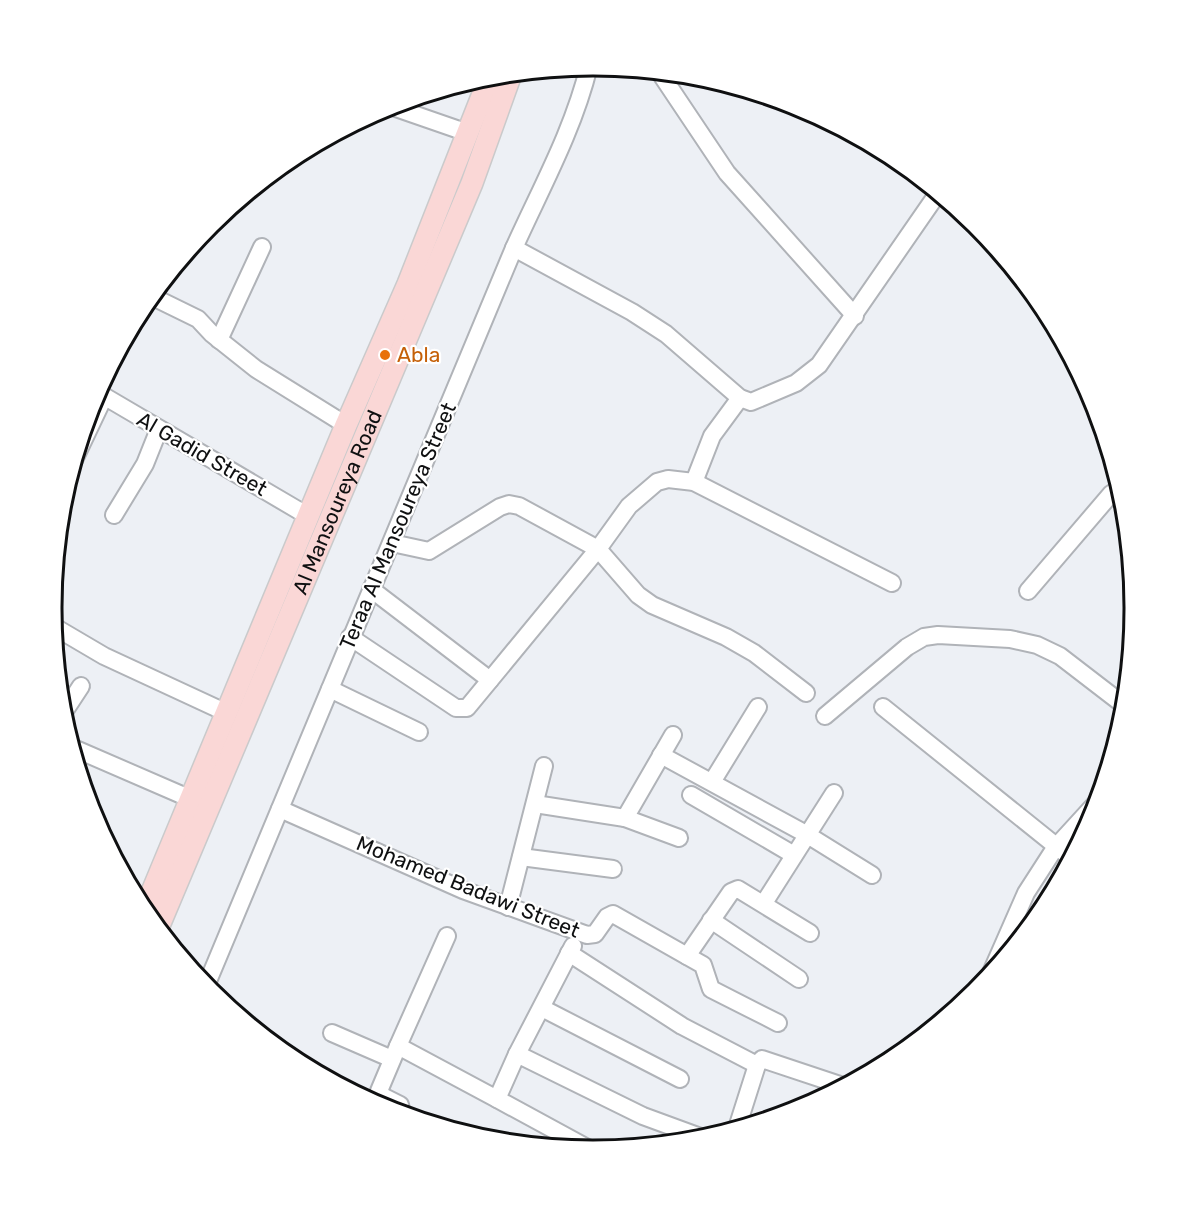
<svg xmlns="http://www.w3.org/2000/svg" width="1186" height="1216" viewBox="0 0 1186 1216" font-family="Rubik,sans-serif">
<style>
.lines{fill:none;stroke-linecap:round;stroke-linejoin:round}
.minor-casing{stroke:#b0b3b8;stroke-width:20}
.major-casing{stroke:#cacacb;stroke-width:24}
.minor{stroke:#fff;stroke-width:16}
.major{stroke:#fad7d6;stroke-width:21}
.food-dot{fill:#e8710a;stroke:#fff;stroke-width:2}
.labels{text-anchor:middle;stroke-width:4.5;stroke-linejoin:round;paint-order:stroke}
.food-label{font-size:21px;fill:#c56008;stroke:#fff;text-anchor:start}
.street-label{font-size:21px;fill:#0f1011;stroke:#fff}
.rim{fill:none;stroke:#0f1011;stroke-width:3}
</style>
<rect width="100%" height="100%" fill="#edf0f5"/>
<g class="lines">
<g class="minor-casing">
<g id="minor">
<polyline points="660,73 727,173 855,316"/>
<polyline points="390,106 468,133"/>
<polyline points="514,248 632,312 666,334 740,398 751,402 796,383 819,365 938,193"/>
<polyline points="151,296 198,319 212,334 256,369 346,425"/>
<polyline points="219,340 262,247"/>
<polyline points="97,392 308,516"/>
<polyline points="74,460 104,397"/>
<polyline points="694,482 712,436 740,398"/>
<polyline points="114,515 145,464 159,429"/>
<polyline points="392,543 429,551 500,507 509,504 519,506 598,549 638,595 652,605 726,637 754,653 806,693"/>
<polyline points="371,589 490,680"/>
<polyline points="1028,591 1111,494 1120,488"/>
<polyline points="53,626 104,656 227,713"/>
<polyline points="350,637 456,708 467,708 598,549 629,506 657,482 668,479 694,482 892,583"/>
<polyline points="330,689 419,732"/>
<polyline points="883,707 1071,858"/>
<polyline points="62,715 81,686"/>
<polyline points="825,716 907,647 924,637 938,635 1010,639 1037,645 1060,656 1125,706"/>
<polyline points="71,747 191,799"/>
<polyline points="661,755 806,834 872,875"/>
<polyline points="712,782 758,707"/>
<polyline points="691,795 794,855"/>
<polyline points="535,804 625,818 679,838"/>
<polyline points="280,809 463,890 587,935 595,934 607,917 613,914 687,956 731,892 738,889 810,933"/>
<polyline points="625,818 673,735"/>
<polyline points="521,857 613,869"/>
<polyline points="764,903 834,793"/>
<polyline points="508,907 544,766"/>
<polyline points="711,920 799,979"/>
<polyline points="569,953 682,1026 757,1065"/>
<polyline points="687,956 703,965 711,989 778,1023"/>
<polyline points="990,975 1026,893 1055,848 1098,801"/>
<path d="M206,986L514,248C541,188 573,131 589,66"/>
<polyline points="542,1008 680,1079"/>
<polyline points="332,1033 392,1059"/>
<polyline points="398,1046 447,936"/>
<polyline points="517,1054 573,946"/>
<polyline points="497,1099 591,1150"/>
<polyline points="402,1114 400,1105 384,1097 379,1091 398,1046 497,1099 517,1054 643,1116 703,1138"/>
<polyline points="737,1128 757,1065 762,1059 843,1086"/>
</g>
</g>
<g class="major-casing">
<g id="major">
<polyline points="144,911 346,425 408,284 490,76"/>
<path id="s1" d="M158,928L472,183L511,74"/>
</g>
</g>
<use href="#minor" class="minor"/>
<use href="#major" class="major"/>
</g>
<circle class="food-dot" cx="385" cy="355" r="6"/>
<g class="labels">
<g class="food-label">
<text x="397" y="362">Abla</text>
</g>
<g class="street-label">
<text transform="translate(202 454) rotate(30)" y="7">Al Gadid Street</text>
<text dy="7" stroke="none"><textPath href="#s1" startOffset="462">Al Mansoureya Road</textPath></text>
<text transform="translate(398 526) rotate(-67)" y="7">Teraa Al Mansoureya Street</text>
<text transform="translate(468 887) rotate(22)" y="7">Mohamed Badawi Street</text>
</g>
</g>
<path d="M0 0H1186V1216H0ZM593 76H593A531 531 0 0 1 1124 607V609A531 531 0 0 1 593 1140H593A531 531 0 0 1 62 609V607A531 531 0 0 1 593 76Z" fill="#fff" fill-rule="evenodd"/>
<path class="rim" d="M593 76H593A531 531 0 0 1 1124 607V609A531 531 0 0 1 593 1140H593A531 531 0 0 1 62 609V607A531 531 0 0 1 593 76Z"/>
</svg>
